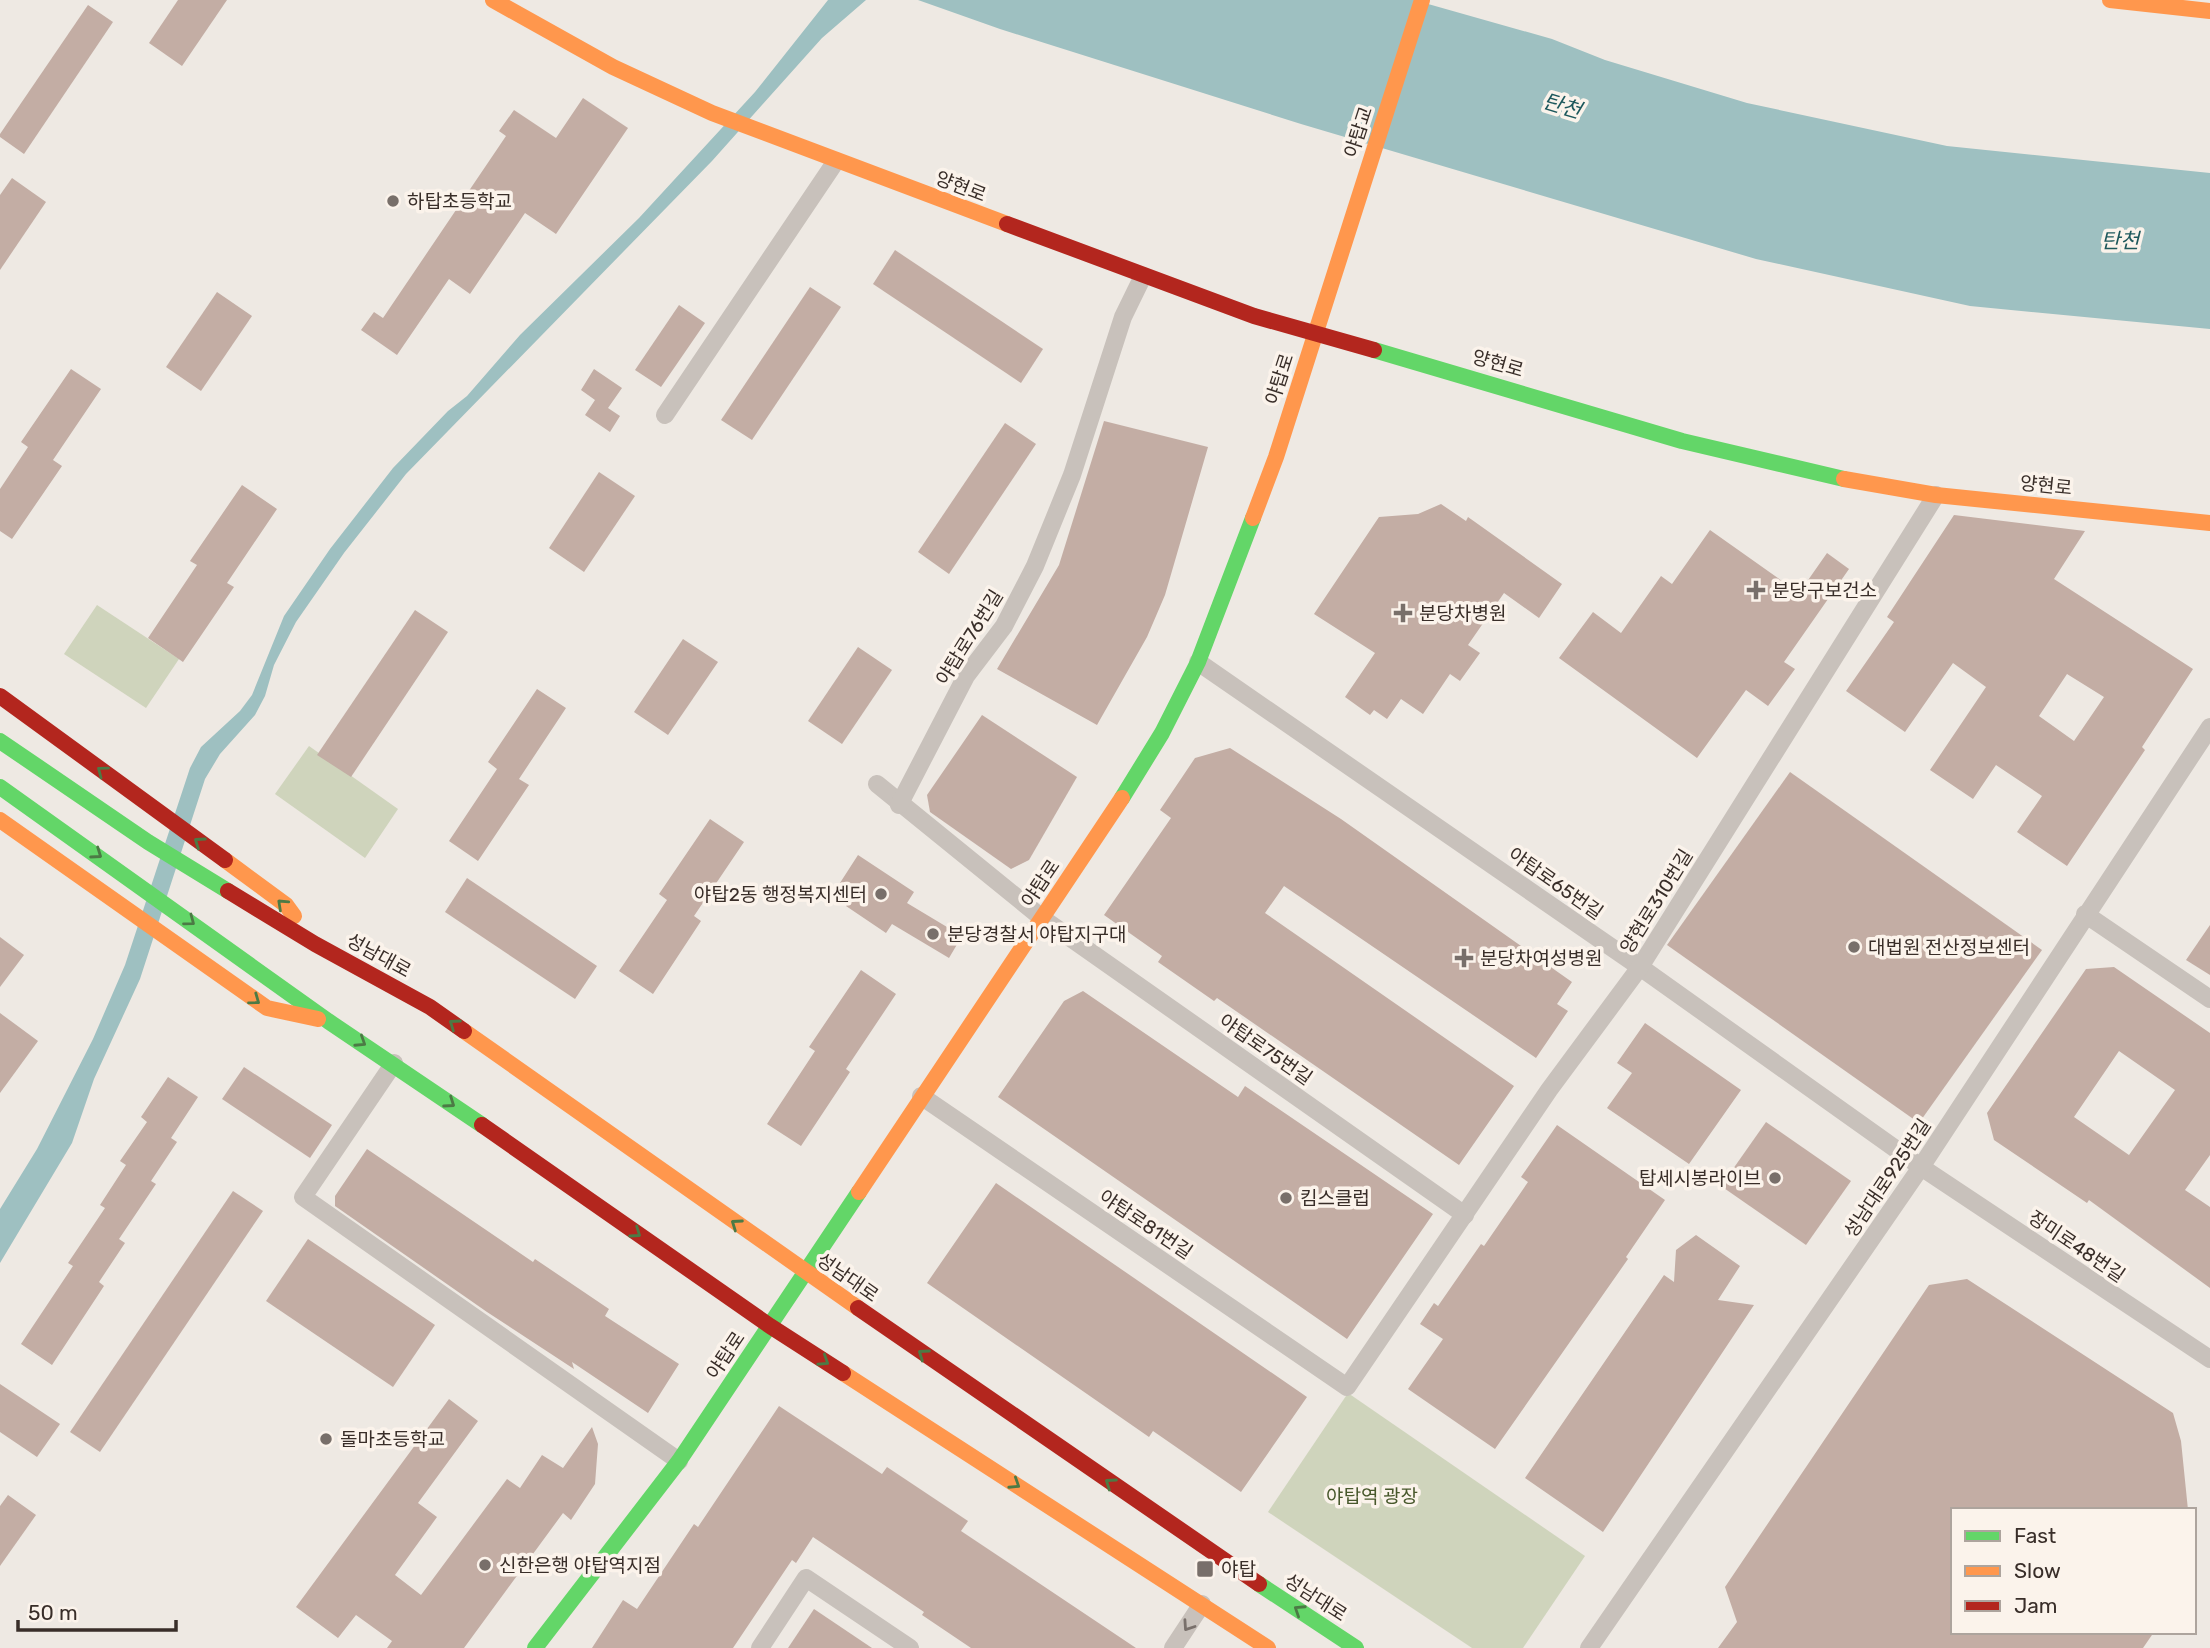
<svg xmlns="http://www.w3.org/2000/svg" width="2210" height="1648" viewBox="0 0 2210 1648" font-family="Rubik,'Noto Sans KR',sans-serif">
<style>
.green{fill:#cfd4bc}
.water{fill:#9ec0c1}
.building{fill:#c3ada4;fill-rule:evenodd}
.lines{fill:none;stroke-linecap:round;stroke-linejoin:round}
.street{stroke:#c8c1bb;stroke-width:18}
.fast{stroke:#63d668;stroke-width:16}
.slow{stroke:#ff974d;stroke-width:16}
.jam{stroke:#b3261e;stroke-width:16}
.oneway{stroke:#4c7a45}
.oneway2{stroke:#79706b}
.poi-dot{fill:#786f6a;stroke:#fbf3eb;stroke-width:2.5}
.labels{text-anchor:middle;stroke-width:7;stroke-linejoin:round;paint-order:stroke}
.street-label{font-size:19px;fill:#392e29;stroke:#fbf3eb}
.poi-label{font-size:19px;fill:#392e29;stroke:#fbf3eb;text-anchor:start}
.park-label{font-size:19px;fill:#48582c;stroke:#fbf3eb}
.water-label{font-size:21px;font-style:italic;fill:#1d585c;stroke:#fbf3eb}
</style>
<rect width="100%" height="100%" fill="#eee9e3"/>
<g class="green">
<polygon points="97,605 179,659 146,708 64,654"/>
<polygon points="309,746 398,809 365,858 275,794"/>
<polygon points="1348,1393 1585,1556 1523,1648 1472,1648 1268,1512"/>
</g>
<g class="water">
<polygon points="828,0 866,0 822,38 712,161 406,474 344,553 296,622 274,665 265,696 255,715 220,754 205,779 140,979 94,1079 72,1143 0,1263 0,1209 37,1149 93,1039 125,965 190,768 201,747 240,711 252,695 284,616 330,549 393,468 448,411 467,396 520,335 639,218 755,92"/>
<polygon points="918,0 1414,0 1552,39 1605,60 1747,103 1947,146 2210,173 2210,329 1970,306 1756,259 1301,124 1000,29"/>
</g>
<g class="building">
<polygon points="178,0 227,0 182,66 149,43"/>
<polygon points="88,5 113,22 24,154 0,137 0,134"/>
<polygon points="583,98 628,128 556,234 525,213 470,294 449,279 397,355 361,330 374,312 383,318 506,136 499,131 514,110 556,138"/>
<polygon points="12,178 46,202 0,270 0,195"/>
<polygon points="895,250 1043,349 1021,383 873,284"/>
<polygon points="810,287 841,307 752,440 721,420"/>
<polygon points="217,292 252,316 201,391 166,367"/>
<polygon points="679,305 705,323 661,387 635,370"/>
<polygon points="71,369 101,389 53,460 62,466 12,539 0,531 0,489 28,447 21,442"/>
<polygon points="594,369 622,388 608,408 620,416 610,432 585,415 595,400 581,390"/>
<polygon points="1104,421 1208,447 1165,595 1147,637 1097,725 997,669 1059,565"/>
<polygon points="1005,423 1036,444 949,574 918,552"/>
<polygon points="599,472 635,496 584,572 549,548"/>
<polygon points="242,485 277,509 227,583 234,587 183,662 148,638 197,565 190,561"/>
<polygon points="1441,504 1466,521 1468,517 1562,584 1539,618 1504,593 1468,645 1480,653 1460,681 1450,674 1423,714 1401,699 1387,719 1374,710 1370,715 1345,697 1375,653 1314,614 1379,517 1418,514"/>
<path d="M1954,515L2085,531L2054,579L2193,669L2142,747L2145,750L2067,866L2017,832L2042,796L1996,765L1973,799L1930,770L1986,687L1953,663L1905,732L1846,691L1894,622L1887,617ZM2067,674L2104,697L2074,741L2039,716Z"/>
<polygon points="1710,530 1799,593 1827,553 1849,569 1784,662 1795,669 1768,706 1746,690 1697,758 1559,658 1593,612 1621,633 1661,576 1672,584"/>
<polygon points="415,610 448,632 351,777 317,755"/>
<polygon points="683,639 718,662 668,735 634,712"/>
<polygon points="858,647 892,670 842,744 808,721"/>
<polygon points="537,689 566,708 519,779 529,785 478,861 449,841 497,769 488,762"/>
<polygon points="982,715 1077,777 1029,860 1011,869 930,812 927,795"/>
<polygon points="1230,748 1341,819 1572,982 1557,1004 1568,1011 1536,1058 1284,886 1265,913 1514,1086 1459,1165 1217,998 1214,1001 1158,962 1162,956 1104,915 1171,818 1160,810 1195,758"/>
<polygon points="1790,772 2042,950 1919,1123 1667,945"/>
<polygon points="710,819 744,842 694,916 701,921 653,994 619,971 667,900 659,894"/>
<polygon points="858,855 914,892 907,903 962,936 949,958 892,924 886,933 846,906 853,895 838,886"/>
<polygon points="467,878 597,966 575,999 445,912"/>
<polygon points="2210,925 2210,975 2186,960"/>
<polygon points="0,937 24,955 0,987"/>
<path d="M2114,967L2210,1033V1155L2185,1190L2210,1207V1288L2089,1200L2087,1203L1994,1140L1987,1113L2086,969ZM2119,1051L2175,1090L2129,1155L2074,1117Z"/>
<polygon points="861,970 896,994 846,1069 850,1072 801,1146 767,1124 815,1051 809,1047"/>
<polygon points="1083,991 1238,1097 1245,1086 1433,1214 1347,1339 998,1097 1064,1001"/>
<polygon points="0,1013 38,1041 0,1093"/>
<polygon points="1645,1023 1741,1090 1689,1164 1607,1108 1632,1073 1617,1063"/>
<polygon points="244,1067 332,1125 310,1158 222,1099"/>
<polygon points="168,1077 198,1097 171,1138 177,1142 151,1181 156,1184 119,1239 125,1243 99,1282 104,1286 52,1365 21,1344 73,1266 68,1263 105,1208 100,1205 126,1165 120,1161 147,1122 141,1117"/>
<polygon points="1766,1122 1851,1181 1806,1245 1721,1186"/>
<polygon points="1557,1125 1665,1200 1626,1257 1628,1259 1495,1449 1408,1389 1443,1339 1420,1324 1434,1303 1438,1306 1481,1244 1484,1246 1528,1182 1521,1177"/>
<polygon points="367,1149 533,1262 535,1259 609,1309 605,1316 679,1364 648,1413 572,1362 574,1369 487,1312 335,1206 335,1196"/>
<polygon points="996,1183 1307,1397 1241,1492 1153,1431 1149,1437 927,1283"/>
<polygon points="233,1191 263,1211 100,1452 70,1432"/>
<polygon points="1696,1235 1740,1266 1718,1300 1754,1305 1603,1532 1525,1478 1664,1275 1674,1282 1676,1250"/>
<polygon points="308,1239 435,1325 393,1387 266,1301"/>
<polygon points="1967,1279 2173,1413 2181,1441 2188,1510 1953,1510 1953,1632 2154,1632 2143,1648 1718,1648 1737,1622 1725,1587 1929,1285"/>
<polygon points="0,1384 60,1424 37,1457 0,1432"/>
<polygon points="449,1399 478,1421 418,1503 437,1517 395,1575 421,1595 507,1479 520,1488 542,1455 563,1468 592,1427 598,1444 595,1484 571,1520 563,1513 464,1648 387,1648 392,1641 356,1615 338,1638 296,1607"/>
<polygon points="779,1406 882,1474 887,1467 968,1521 961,1531 1136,1648 971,1648 922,1615 924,1612 813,1537 796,1563 792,1560 733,1648 592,1648 623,1600 637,1609 694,1524 698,1527"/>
<polygon points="8,1495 36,1515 0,1566 0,1506"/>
<polygon points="814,1609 872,1648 788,1648"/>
</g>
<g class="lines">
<g class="street">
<polyline points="665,415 836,161"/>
<polyline points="1198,662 1640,967 1921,1167 2210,1359"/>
<polyline points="877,784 1042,918 1465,1215"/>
<polyline points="899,805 966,676 1004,626 1035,566 1072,475 1123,317 1143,276"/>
<polyline points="2085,914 2210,999"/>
<polyline points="394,1063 303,1197 679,1461"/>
<polyline points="921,1096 1347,1387 1549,1090 1640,967 1936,495"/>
<polyline points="760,1648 806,1578 910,1648"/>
<polyline points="1173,1648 1202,1604"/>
<polyline points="1589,1648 1921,1167 2210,727"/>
</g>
<g class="fast">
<polyline points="1374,350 1682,441 1844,479"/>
<polyline points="0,741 148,842 228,891"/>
<polyline points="0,787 328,1021 482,1125"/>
<polyline points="1122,798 1162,733 1198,662 1253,518"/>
<polyline points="1259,1584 1356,1648"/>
<polyline points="535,1648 679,1461 859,1192"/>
</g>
<g class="slow">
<polyline points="493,0 613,67 712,113 1007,224"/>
<polyline points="2110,0 2210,11"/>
<polyline points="1844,479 1936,495 2210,523"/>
<polyline points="1253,518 1276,457 1422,0"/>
<polyline points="0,820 267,1008 318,1019"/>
<polyline points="225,860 286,905 294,916"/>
<polyline points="464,1031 858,1308"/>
<polyline points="859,1192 1122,798"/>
<polyline points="843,1373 1268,1648"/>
</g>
<g class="jam">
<polyline points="1007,224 1254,316 1374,350"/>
<polyline points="0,696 225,860"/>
<polyline points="228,891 315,944 430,1007 464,1031"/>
<polyline points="482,1125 770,1326 843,1373"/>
<polyline points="858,1308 1259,1584"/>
</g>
</g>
<defs><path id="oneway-chevron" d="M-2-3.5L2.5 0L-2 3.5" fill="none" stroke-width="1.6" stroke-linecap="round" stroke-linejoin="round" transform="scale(1.75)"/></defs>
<g class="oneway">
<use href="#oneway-chevron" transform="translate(102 771) rotate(-143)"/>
<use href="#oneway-chevron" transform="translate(199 842) rotate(-145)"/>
<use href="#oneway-chevron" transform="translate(97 854) rotate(35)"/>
<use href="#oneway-chevron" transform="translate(282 904) rotate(-137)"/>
<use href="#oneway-chevron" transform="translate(190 921) rotate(37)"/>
<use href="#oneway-chevron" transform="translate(255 1000) rotate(36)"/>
<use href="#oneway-chevron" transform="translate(454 1024) rotate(-145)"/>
<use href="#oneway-chevron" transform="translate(361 1042) rotate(33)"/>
<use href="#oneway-chevron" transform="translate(450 1103) rotate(35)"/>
<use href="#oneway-chevron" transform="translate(736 1224) rotate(-145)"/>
<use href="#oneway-chevron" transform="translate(636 1233) rotate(35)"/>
<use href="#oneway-chevron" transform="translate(923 1354) rotate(-145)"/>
<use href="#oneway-chevron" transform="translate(824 1361) rotate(33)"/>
<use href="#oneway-chevron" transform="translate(1110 1483) rotate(-145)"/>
<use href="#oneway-chevron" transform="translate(1015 1484) rotate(33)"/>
<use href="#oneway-chevron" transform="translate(1299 1610) rotate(-147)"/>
</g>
<use class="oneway2" href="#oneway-chevron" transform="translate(1188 1626) rotate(124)"/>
<g class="poi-dot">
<circle cx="393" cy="201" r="7"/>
<path d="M1752.5 579.5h7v7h7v7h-7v7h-7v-7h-7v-7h7z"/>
<path d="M1399.5 602.5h7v7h7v7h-7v7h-7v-7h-7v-7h7z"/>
<circle cx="881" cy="894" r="7"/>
<circle cx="933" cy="934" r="7"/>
<circle cx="1854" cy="947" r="7"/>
<path d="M1460.5 947.5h7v7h7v7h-7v7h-7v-7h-7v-7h7z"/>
<circle cx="1775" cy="1178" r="7"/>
<circle cx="1286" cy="1198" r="7"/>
<circle cx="326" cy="1439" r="7"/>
<circle cx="485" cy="1565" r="7"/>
<rect x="1196" y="1560" width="18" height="18" rx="3.5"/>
</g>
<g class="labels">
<g class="street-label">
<text transform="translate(1358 132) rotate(-72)" y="7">야탑교</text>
<text transform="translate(961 186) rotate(21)" y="7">양현로</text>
<text transform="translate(1498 363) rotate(16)" y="7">양현로</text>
<text transform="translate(1279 379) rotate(-72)" y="7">야탑로</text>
<text transform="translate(2046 485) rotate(6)" y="7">양현로</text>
<text transform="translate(969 637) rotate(-58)" y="7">야탑로76번길</text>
<text transform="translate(1040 883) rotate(-56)" y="7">야탑로</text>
<text transform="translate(1556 883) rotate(35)" y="7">야탑로65번길</text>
<text transform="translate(1656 901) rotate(-58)" y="7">양현로310번길</text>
<text transform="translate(379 955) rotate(29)" y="7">성남대로</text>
<text transform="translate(1266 1049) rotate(35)" y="7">야탑로75번길</text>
<text transform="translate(1887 1178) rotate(-56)" y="7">성남대로925번길</text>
<text transform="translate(1146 1224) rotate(34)" y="7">야탑로81번길</text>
<text transform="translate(2077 1246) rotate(34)" y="7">장미로48번길</text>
<text transform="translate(848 1277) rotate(35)" y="7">성남대로</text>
<text transform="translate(725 1355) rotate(-56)" y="7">야탑로</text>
<text transform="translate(1316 1597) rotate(33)" y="7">성남대로</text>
</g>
<g class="poi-label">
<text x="407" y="208">하탑초등학교</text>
<text x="1772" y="597">분당구보건소</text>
<text x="1419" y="620">분당차병원</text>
<text x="867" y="901" text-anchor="end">야탑2동 행정복지센터</text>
<text x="947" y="941">분당경찰서 야탑지구대</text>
<text x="1868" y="954">대법원 전산정보센터</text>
<text x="1480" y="965">분당차여성병원</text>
<text x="1761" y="1185" text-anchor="end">탑세시봉라이브</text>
<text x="1300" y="1205">킴스클럽</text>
<text x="340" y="1446">돌마초등학교</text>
<text x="499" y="1572">신한은행 야탑역지점</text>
<text x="1221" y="1576">야탑</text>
</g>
<g class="park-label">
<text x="1372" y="1503">야탑역 광장</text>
</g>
<g class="water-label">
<text transform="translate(1562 106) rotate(17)" y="7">탄천</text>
<text x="2120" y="248">탄천</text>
</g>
</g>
<rect x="1951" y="1508" width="245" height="126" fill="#fbf3eb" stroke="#ada49d" stroke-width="2"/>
<rect x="1965" y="1531" width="35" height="10" fill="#63d668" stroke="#ada49d" stroke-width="2"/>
<text x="2014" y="1543" font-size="21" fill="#392e29">Fast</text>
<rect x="1965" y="1566" width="35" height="10" fill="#ff974d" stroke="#ada49d" stroke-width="2"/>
<text x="2014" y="1578" font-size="21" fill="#392e29">Slow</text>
<rect x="1965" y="1601" width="35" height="10" fill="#b3261e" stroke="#ada49d" stroke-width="2"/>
<text x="2014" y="1613" font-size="21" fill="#392e29">Jam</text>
<path d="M18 1620v10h158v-10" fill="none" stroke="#392e29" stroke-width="3.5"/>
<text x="28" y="1620" font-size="21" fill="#392e29" stroke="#fbf3eb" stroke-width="5" paint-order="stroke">50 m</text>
</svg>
